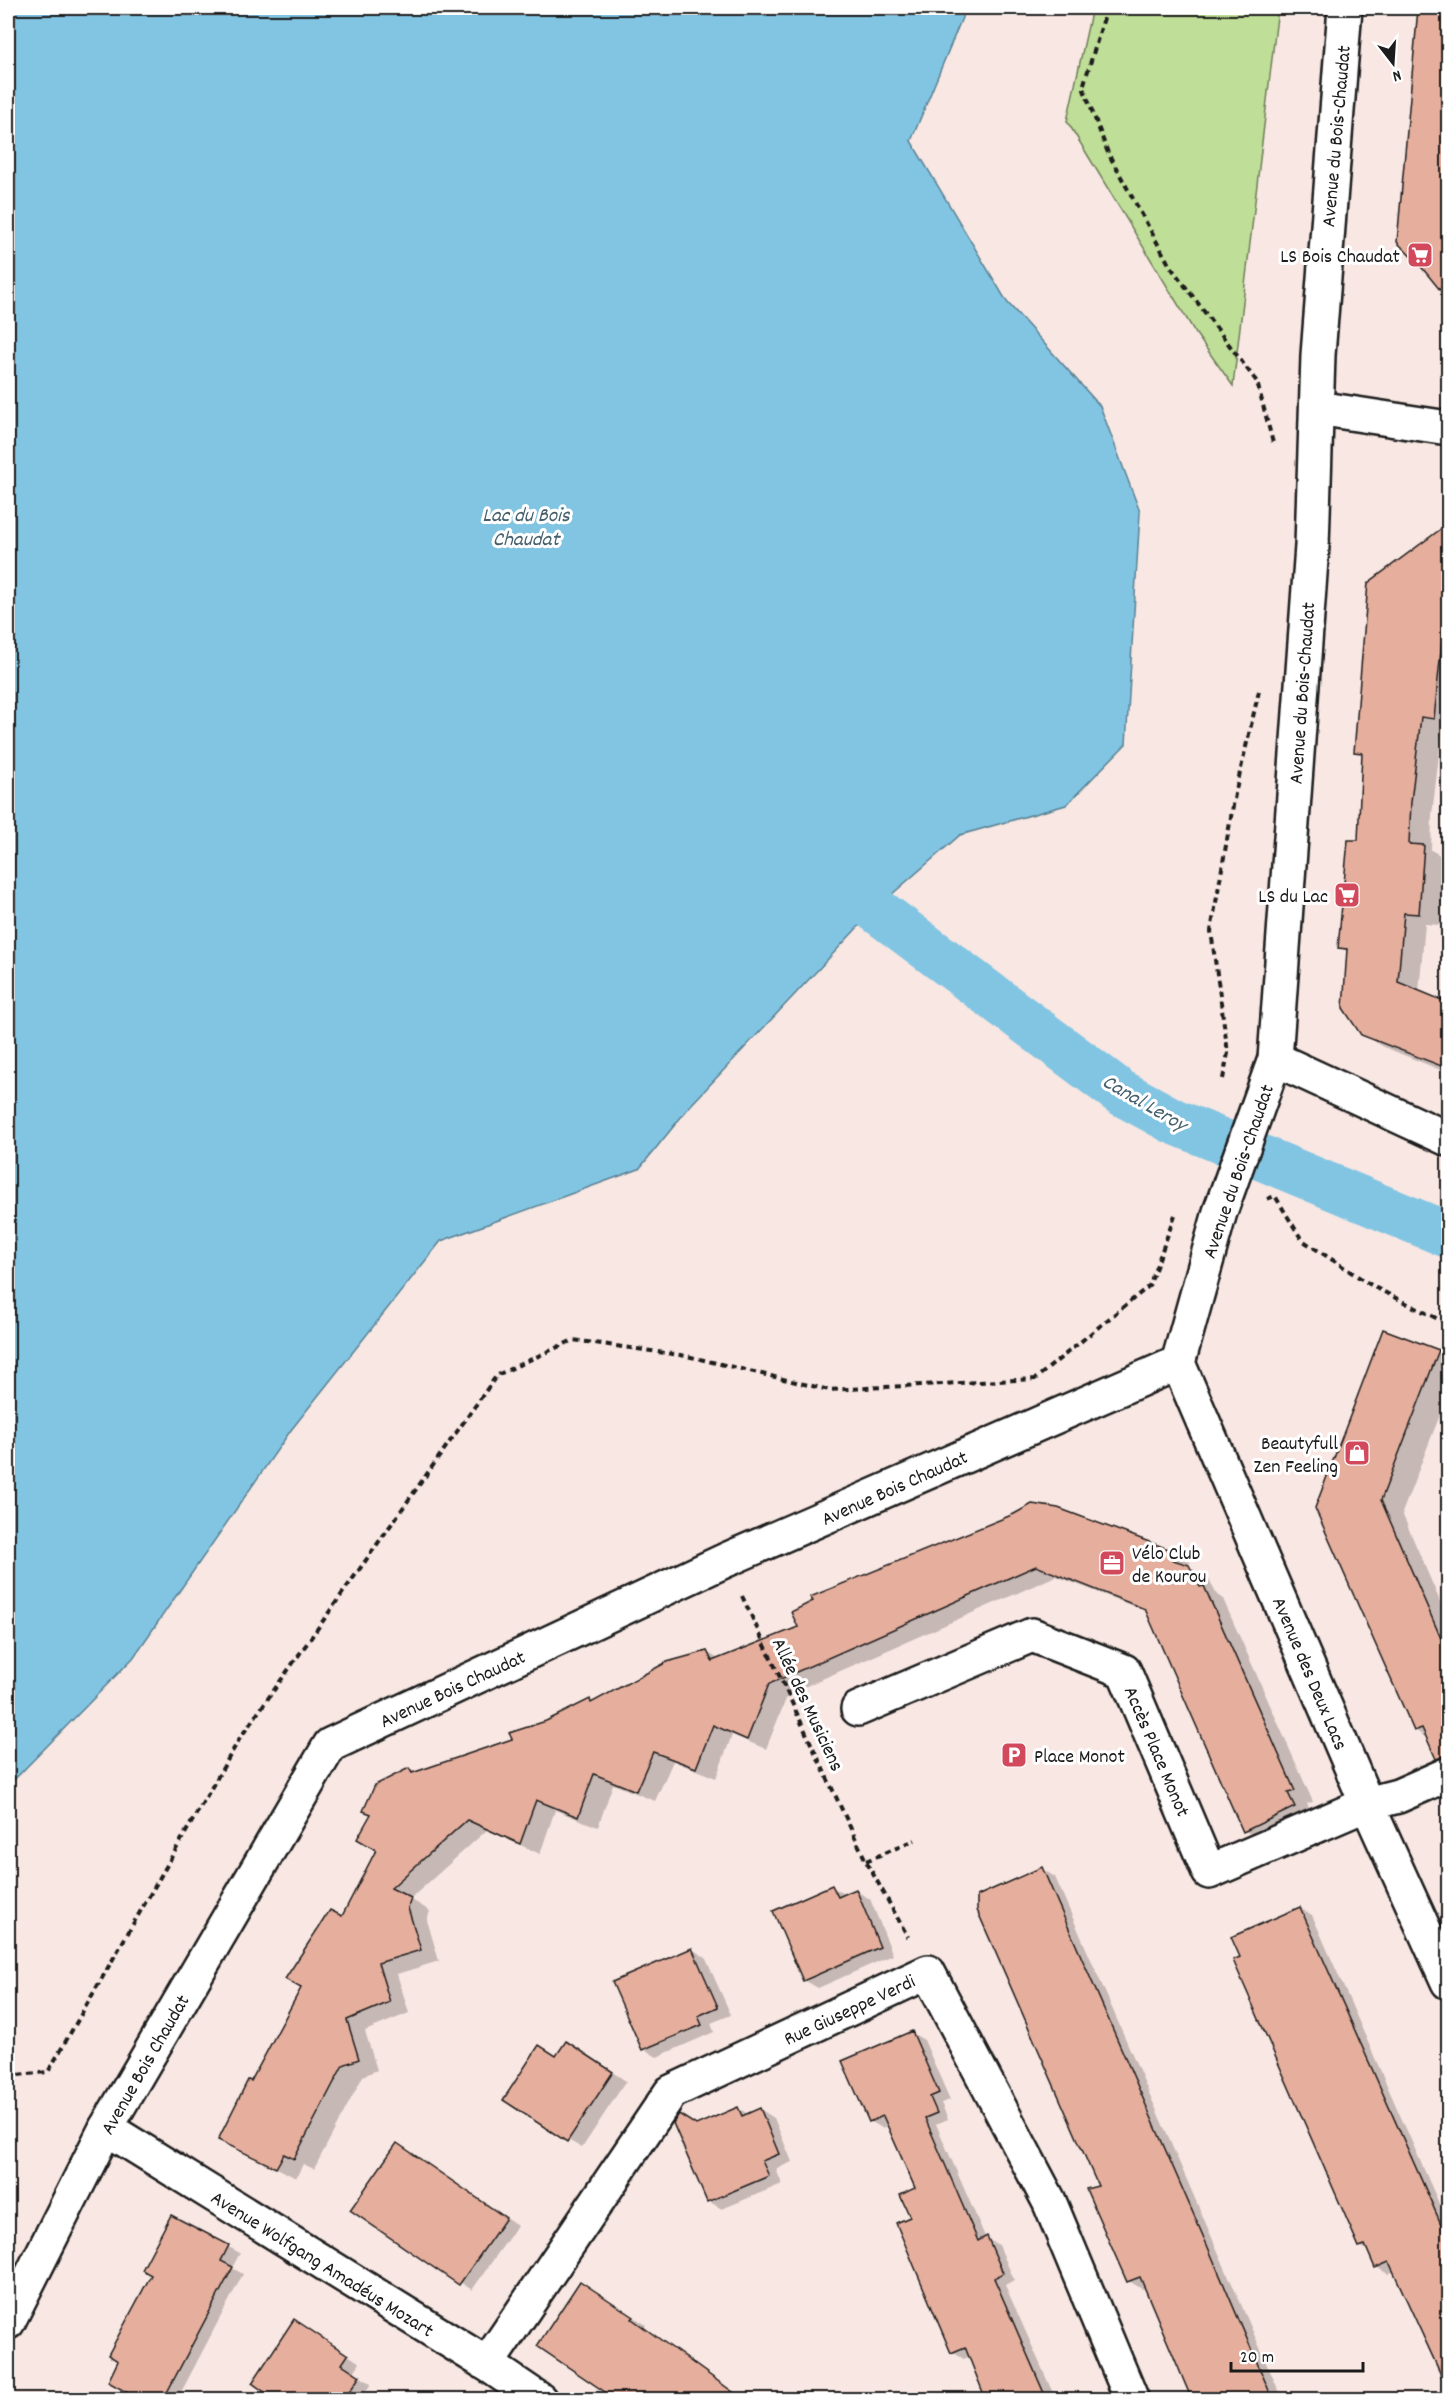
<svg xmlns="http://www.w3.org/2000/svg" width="1456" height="2407" viewBox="0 0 1456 2407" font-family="Dekko,sans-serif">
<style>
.green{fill:#bfde97;stroke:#6e7d5a;stroke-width:1.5}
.water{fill:#82c5e3;stroke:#598193;stroke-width:1.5}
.shadow{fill:#0003}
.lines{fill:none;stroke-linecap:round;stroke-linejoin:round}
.canal{stroke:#82c5e3;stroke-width:46}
.building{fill:#e6ae9d;stroke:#1c1c1c;stroke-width:1.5}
.minor-casing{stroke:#1c1c1c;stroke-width:38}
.tertiary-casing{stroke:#1c1c1c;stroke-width:38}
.path{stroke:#1c1c1c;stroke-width:4;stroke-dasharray:6 4.5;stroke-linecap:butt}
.minor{stroke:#fff;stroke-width:33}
.tertiary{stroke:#fff;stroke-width:33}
.labels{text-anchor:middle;stroke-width:6;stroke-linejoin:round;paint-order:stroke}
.street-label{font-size:20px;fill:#1c1c1c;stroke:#fff}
.poi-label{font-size:20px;fill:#1c1c1c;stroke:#fff;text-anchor:end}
.water-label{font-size:21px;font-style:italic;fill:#45606c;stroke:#fff}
</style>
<rect width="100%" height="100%" fill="#f8e7e2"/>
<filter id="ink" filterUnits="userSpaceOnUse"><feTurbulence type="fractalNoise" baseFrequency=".0167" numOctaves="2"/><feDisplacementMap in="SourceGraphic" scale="12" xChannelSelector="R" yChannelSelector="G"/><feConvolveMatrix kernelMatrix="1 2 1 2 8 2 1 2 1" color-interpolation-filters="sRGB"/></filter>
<g filter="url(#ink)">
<polygon class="green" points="1092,8 1278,8 1233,386 1196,334 1067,121"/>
<polygon class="water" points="8,8 966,8 911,141 1007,302 1100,406 1140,512 1126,744 1066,805 960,835 875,909 690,1106 639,1169 441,1241 291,1430 133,1658 8,1786"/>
<g class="shadow">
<polygon points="1448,527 1448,729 1442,729 1432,815 1431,850 1445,858 1440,925 1425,924 1419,992 1448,1004 1448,1073 1384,1047 1362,1034 1348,952 1340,947 1359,841 1364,756 1356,751"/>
<polygon points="1438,1352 1448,1358 1448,1394 1402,1513 1448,1620 1448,1753 1415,1730 1317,1508"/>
<polygon points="1014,1515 1171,1551 1190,1562 1189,1567 1208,1578 1217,1595 1223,1599 1313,1802 1307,1804 1314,1818 1264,1842 1245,1831 1148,1612 1056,1576 788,1694 766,1749 732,1735 716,1778 673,1761 655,1801 613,1784 598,1827 555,1810 540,1854 487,1830 410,1899 430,1911 427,1920 439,1961 397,1974 409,2013 365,2031 377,2070 363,2076 314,2169 303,2164 296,2178 220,2139 343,1918 378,1850 372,1815 365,1811 409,1769 416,1773 514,1739 590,1701 593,1703 707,1652 720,1660 800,1628"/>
<polygon points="1042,1869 1055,1877 1277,2387 1284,2400 1194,2400 1146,2287 1142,2289 1129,2281 1100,2187"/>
<polygon points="832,1887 847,1895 856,1891 870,1899 893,1955 818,1988 804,1980"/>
<polygon points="1300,1908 1312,1915 1448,2224 1448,2394 1394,2271 1388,2274 1376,2267 1370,2252 1360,2246 1242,1958"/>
<polygon points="692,1949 705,1957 731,2015 711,2023 714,2032 657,2057 644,2049"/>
<polygon points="912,2033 924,2040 950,2100 941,2103 948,2119 936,2124 986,2239 999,2245 1014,2280 1005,2285 1056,2400 989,2400 970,2356 964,2359 952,2352 917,2189 888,2126 882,2128 870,2121"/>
<polygon points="580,2051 626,2081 582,2148 568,2140 557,2057"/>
<polygon points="738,2108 748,2114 760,2109 774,2118 792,2162 776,2169 782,2184 722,2209 708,2201 697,2126"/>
<polygon points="409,2152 517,2226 472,2290 353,2210"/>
<polygon points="171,2217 240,2253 232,2268 243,2274 177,2400 143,2400 120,2360"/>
<polygon points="594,2290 646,2325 644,2328 745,2400 634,2400"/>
<polygon points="307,2328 360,2363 354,2372 371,2384 362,2397 365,2400 279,2400"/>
</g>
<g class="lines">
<polyline class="canal" points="875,909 1120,1092 1173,1121 1448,1235"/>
</g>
<g class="building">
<polygon points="1418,8 1449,8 1449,301 1423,269 1397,242"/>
<polygon points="1449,523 1449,571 1434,719 1421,717 1411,802 1409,844 1424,845 1419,914 1404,913 1398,982 1449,1003 1449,1069 1361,1035 1343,1008 1347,949 1338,948 1348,840 1358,840 1362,753 1354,752 1368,583"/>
<polygon points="1383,1329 1439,1350 1381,1500 1449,1657 1449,1756 1436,1759 1422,1728 1414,1731 1315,1508"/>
<polygon points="1032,1504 1058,1508 1171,1550 1170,1559 1189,1565 1200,1587 1204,1586 1295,1791 1288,1793 1295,1807 1243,1832 1145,1609 1036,1566 769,1684 747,1740 713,1725 696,1768 653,1752 636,1791 594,1774 578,1817 536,1800 520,1844 467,1820 391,1888 411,1898 408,1908 421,1950 378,1963 390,2002 347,2020 359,2059 343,2065 294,2159 284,2154 276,2168 218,2140 248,2080 251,2081 301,1988 285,1979 330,1910 342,1916 376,1850 357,1839 371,1814 363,1811 375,1785 409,1768 412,1773 512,1739 509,1733 546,1721 590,1699 591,1703 667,1662 707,1651 712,1661 798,1627 791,1612 813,1601 810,1597 1014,1514"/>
<polygon points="1042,1867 1207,2245 1273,2400 1192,2400 1140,2277 1127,2282 1086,2189 1098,2186 977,1910 977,1896"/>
<polygon points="832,1885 838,1897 856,1889 880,1947 803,1981 773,1911"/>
<polygon points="1300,1907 1449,2242 1449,2392 1389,2262 1375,2268 1365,2245 1359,2247 1233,1960 1240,1957 1231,1937"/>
<polygon points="692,1948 718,2007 698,2016 702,2025 642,2050 612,1982"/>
<polygon points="912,2031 939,2093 930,2097 937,2113 925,2118 978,2241 987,2236 1003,2273 994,2278 1047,2400 986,2400 965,2347 951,2353 896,2223 910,2217 900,2195 915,2188 883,2116 869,2122 842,2061"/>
<polygon points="566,2041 613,2072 567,2142 503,2100 539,2045 556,2056"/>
<polygon points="738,2107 742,2116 760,2108 779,2154 762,2161 769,2176 707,2202 673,2123 679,2114 696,2125"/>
<polygon points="397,2143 506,2218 459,2285 350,2210"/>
<polygon points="171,2215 229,2245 221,2261 233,2267 163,2400 141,2400 108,2382 118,2361 108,2355 151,2275 142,2270"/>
<polygon points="580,2281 634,2317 632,2319 744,2400 617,2400 537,2346"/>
<polygon points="294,2319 348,2355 342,2364 360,2376 344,2400 276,2400 252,2383"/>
</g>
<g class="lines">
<g class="minor-casing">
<g id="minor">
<polyline points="1317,408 1448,428"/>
<polyline points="1275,1059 1448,1139"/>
<polyline points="858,1709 1032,1635 1124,1671 1209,1872 1367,1804 1398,1796 1448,1774"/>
<polyline points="106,2128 487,2364 540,2400"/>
<polyline points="8,2322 106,2128 330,1745 726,1560 1178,1363"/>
<polyline points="487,2364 671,2092 928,1972 1049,2201 1132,2400"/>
</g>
</g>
<g class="tertiary-casing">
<polyline id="tertiary" points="1345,8 1318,355 1312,546 1275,1059 1220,1212 1178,1363 1367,1804 1448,1982"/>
</g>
<g class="path">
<polyline points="1107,8 1083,87 1108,153 1170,266 1257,382 1273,443"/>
<polyline points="1223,1079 1228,1053 1211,931 1235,794 1259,691"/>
<polyline points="1267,1199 1275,1196 1302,1240 1374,1287 1448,1324"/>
<polyline points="742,1596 866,1861 908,1937"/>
<polyline points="866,1861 915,1840"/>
<polyline points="8,2076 48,2072 240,1738 497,1375 573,1340 687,1356 829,1390 1035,1379 1149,1286 1175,1215"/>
</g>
<use href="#minor" class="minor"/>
<use href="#tertiary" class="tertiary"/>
</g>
</g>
<defs>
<g id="supermarket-square" transform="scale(1.35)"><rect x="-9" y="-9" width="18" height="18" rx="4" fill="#d1495b" stroke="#fff"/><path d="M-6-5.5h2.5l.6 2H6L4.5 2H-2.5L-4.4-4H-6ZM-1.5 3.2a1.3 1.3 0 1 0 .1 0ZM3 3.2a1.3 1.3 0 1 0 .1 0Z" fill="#fff"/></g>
<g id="shop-square" transform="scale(1.35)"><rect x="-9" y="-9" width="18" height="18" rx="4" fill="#d1495b" stroke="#fff"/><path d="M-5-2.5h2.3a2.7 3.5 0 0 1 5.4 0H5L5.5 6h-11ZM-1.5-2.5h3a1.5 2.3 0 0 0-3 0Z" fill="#fff"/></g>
<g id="office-square" transform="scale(1.35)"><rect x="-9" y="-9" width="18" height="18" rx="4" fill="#d1495b" stroke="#fff"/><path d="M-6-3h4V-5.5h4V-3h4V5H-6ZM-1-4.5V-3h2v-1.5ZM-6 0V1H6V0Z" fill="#fff"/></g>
<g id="parking-square" transform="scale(1.35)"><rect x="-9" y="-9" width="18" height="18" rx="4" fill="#d1495b" stroke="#fff"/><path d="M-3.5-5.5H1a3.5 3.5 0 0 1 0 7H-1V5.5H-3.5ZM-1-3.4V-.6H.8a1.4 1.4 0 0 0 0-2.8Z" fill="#fff"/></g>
</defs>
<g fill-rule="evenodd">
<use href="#supermarket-square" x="1420" y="255"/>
<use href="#supermarket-square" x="1347" y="895"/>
<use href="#shop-square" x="1357" y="1453"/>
<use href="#office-square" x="1112" y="1563"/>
<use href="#parking-square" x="1014" y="1755"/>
</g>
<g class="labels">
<g class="street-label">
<text transform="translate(1335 136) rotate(-85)" y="7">Avenue du Bois-Chaudat</text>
<text transform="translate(1301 693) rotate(-86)" y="7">Avenue du Bois-Chaudat</text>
<text transform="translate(1237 1171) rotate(-71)" y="7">Avenue du Bois-Chaudat</text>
<text transform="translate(894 1487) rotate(-24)" y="7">Avenue Bois Chaudat</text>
<text transform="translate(1311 1673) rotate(67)" y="7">Avenue des Deux Lacs</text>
<text transform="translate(452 1688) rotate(-25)" y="7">Avenue Bois Chaudat</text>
<text transform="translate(809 1704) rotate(65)" y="7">Allée des Musiciens</text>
<text transform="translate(1158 1751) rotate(67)" y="7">Accès Place Monot</text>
<text transform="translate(849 2009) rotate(-25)" y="7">Rue Giuseppe Verdi</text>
<text transform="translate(144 2064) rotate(-60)" y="7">Avenue Bois Chaudat</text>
<text transform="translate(323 2263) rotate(32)" y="7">Avenue Wolfgang Amadéus Mozart</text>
</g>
<g class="poi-label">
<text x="1400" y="262">LS Bois Chaudat</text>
<text x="1328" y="902">LS du Lac</text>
<text x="1338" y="1449">Beautyfull<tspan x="1338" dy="23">Zen Feeling</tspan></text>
<text x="1132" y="1559" text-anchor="start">Vélo Club<tspan x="1132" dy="23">de Kourou</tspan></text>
<text x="1034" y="1762" text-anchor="start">Place Monot</text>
</g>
<g class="water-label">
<text x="526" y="521">Lac du Bois<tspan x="526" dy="24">Chaudat</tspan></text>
<text transform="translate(1145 1102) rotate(30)" y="7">Canal Leroy</text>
</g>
</g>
<rect width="1456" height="2407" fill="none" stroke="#fff" stroke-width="30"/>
<rect x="15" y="15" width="1426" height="2377" fill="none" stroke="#1c1c1c" stroke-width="2" filter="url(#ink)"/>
<g transform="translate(1393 63) rotate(163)" stroke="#ffffff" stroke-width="4.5" paint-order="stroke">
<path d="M0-4.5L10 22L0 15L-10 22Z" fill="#1c1c1c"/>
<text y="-9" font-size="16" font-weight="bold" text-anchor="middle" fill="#1c1c1c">N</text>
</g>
<path d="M1231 2362v9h132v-9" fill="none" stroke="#1c1c1c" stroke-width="3"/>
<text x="1240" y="2362" font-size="18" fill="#1c1c1c" stroke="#ffffff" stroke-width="4.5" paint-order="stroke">20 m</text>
</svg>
